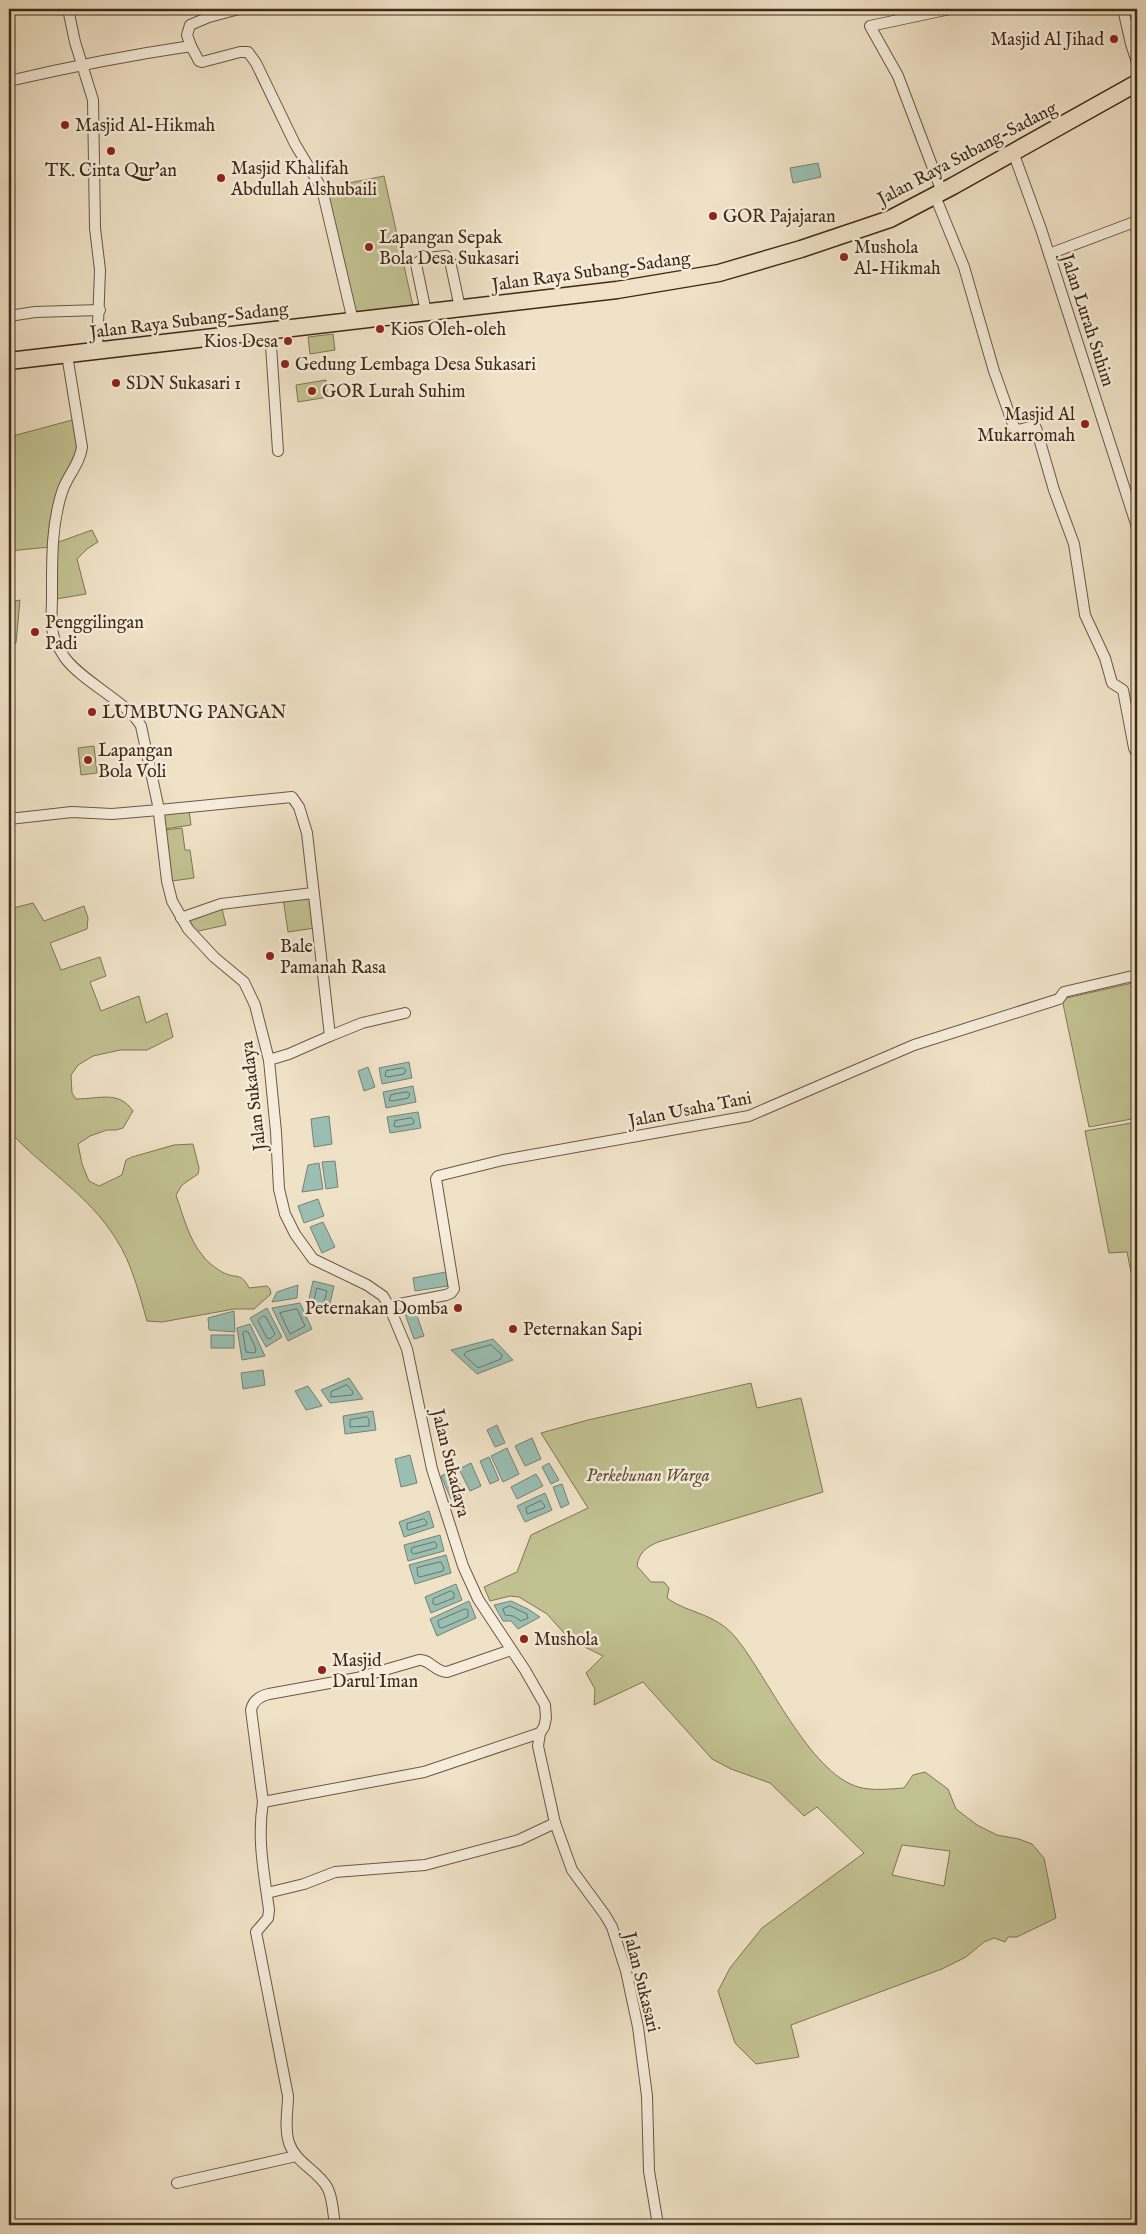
<svg xmlns="http://www.w3.org/2000/svg" width="1146" height="2234" viewBox="0 0 1146 2234" font-family="'IM FELL English',serif">
<style>
.green{fill:#c1c191;stroke:#817554;fill-rule:evenodd}
.water{fill:#9abeb2;stroke:#768274}
.lines{fill:none;stroke-linecap:round;stroke-linejoin:round}
.shore{stroke:#6e7464;stroke-width:1}
.street-casing{stroke:#6d5743;stroke-width:12}
.primary-casing{stroke:#412917;stroke-width:19}
.street{stroke:#f5ecdb;stroke-width:10}
.primary{stroke:#f0e2c7;stroke-width:16}
.poi-dot{fill:#8f2418;stroke:#f5ecdb;stroke-width:2}
.labels{text-anchor:middle;stroke-width:5;stroke-linejoin:round;paint-order:stroke}
.poi-label{font-size:18px;fill:#412917;stroke:#f5ecdb;text-anchor:start}
.street-label{font-size:18px;fill:#412917;stroke:#f5ecdb}
.park-label{font-size:18px;font-style:italic;fill:#614f36;stroke:#f5ecdb}
</style>
<rect width="100%" height="100%" fill="#f0e2c7"/>
<filter id="stains"><feTurbulence type="fractalNoise" baseFrequency=".004" numOctaves="4"/><feColorMatrix values="0 0 0 0 .2 0 0 0 0 .09 0 0 0 0 .02 0 0 0 .5 -.17"/></filter>
<radialGradient id="worn" r=".72"><stop offset=".6" stop-color="#630" stop-opacity="0"/><stop offset="1" stop-color="#630" stop-opacity=".3"/></radialGradient>
<g class="green">
<polygon points="384,176 413,306 355,314 324,188"/>
<polygon points="333,334 335,350 310,354 308,337"/>
<polygon points="326,380 328,397 298,402 296,385"/>
<polygon points="76,419 80,446 50,547 9,551 9,437"/>
<polygon points="92,530 98,542 87,549 77,559 86,594 56,599 56,543"/>
<polygon points="20,600 16,643 9,646 9,602"/>
<polygon points="94,746 97,773 81,775 78,748"/>
<polygon points="189,810 191,825 164,829 162,813"/>
<polygon points="182,828 185,850 190,850 194,878 172,881 164,830"/>
<polygon points="310,895 315,928 288,932 283,898"/>
<path d="M33,903L44,921L84,906L88,918L87,929L50,943L61,970L100,957L106,976L90,982L101,1011L139,996L146,1023L167,1013L173,1037L147,1050H120L93,1056L78,1065L71,1075L72,1093L76,1099C99,1099 119,1090 133,1111L123,1128L116,1130H107L90,1136L78,1144L82,1164L89,1181L99,1186L122,1175L126,1160L132,1157L174,1145L193,1144L199,1168L198,1174L182,1185L176,1195C183,1215 189,1240 203,1256C207,1262 218,1270 224,1273C237,1279 241,1272 249,1288L267,1286L270,1289L271,1294L254,1309H234L162,1322L147,1321C139,1293 132,1264 116,1239C89,1195 43,1168 9,1131V909Z"/>
<polygon points="221,905 226,925 194,932 184,919"/>
<polygon points="1137,982 1137,1118 1089,1127 1062,999"/>
<polygon points="1137,1122 1137,1287 1134,1287 1127,1252 1109,1253 1085,1131"/>
<path d="M751,1383L757,1408L801,1398L823,1492L658,1542C645,1548 639,1553 637,1566L651,1582H664L669,1588L667,1598C689,1614 716,1613 736,1638C768,1677 809,1772 858,1787C873,1791 889,1789 904,1788L913,1775L925,1772L948,1789L956,1809L977,1825L997,1835L1019,1839L1032,1844L1044,1858L1056,1918L1017,1937H1008L1005,1942L994,1938L984,1942L966,1957L942,1969L791,2025L799,2057L756,2064L735,2043L718,1991L730,1968L762,1928L864,1853L817,1807L804,1816L770,1783L731,1769L712,1759L643,1682L594,1705L595,1689L586,1673L603,1656L585,1647L564,1633L547,1614L519,1597L510,1596L490,1601L484,1587L517,1572L531,1535L588,1508L541,1433L588,1420ZM902,1845L950,1851L944,1886L892,1875Z"/>
</g>
<g class="water">
<polygon points="818,163 821,177 793,183 790,168"/>
<polygon points="409,1062 412,1078 382,1084 379,1068"/>
<polygon points="368,1067 375,1087 364,1091 358,1071"/>
<polygon points="413,1086 416,1102 386,1108 383,1092"/>
<polygon points="418,1112 421,1128 390,1133 387,1117"/>
<polygon points="329,1116 332,1144 314,1147 311,1119"/>
<polygon points="335,1161 338,1187 326,1189 322,1162"/>
<polygon points="319,1163 323,1189 302,1192 308,1165"/>
<polygon points="318,1199 324,1216 304,1223 298,1206"/>
<polygon points="323,1222 335,1247 322,1253 310,1227"/>
<polygon points="446,1272 448,1286 415,1291 413,1278"/>
<polygon points="313,1281 334,1286 328,1312 307,1308"/>
<polygon points="298,1285 297,1298 272,1302 277,1292"/>
<polygon points="300,1303 312,1329 288,1341 272,1308"/>
<polygon points="414,1307 424,1336 414,1339 404,1311"/>
<polygon points="267,1308 282,1337 266,1347 250,1318"/>
<polygon points="234,1311 235,1332 209,1330 208,1318"/>
<polygon points="250,1324 265,1356 242,1360 237,1328"/>
<rect x="211" y="1335" width="23" height="13"/>
<polygon points="493,1339 513,1360 477,1374 451,1350"/>
<polygon points="263,1370 265,1385 243,1389 241,1373"/>
<polygon points="349,1378 363,1399 330,1403 321,1390"/>
<polygon points="308,1386 322,1406 306,1410 295,1391"/>
<polygon points="373,1411 376,1430 345,1434 343,1416"/>
<polygon points="497,1425 505,1443 495,1447 487,1430"/>
<polygon points="532,1438 541,1459 525,1466 515,1446"/>
<polygon points="507,1448 519,1474 503,1482 491,1456"/>
<polygon points="410,1455 417,1483 401,1487 395,1459"/>
<polygon points="489,1457 499,1480 490,1484 480,1461"/>
<polygon points="471,1463 481,1486 470,1491 459,1469"/>
<polygon points="549,1463 559,1480 551,1484 542,1467"/>
<polygon points="453,1470 464,1493 451,1499 441,1476"/>
<polygon points="536,1474 543,1486 517,1499 511,1487"/>
<polygon points="562,1484 569,1504 561,1508 553,1487"/>
<polygon points="545,1493 552,1510 525,1522 517,1506"/>
<polygon points="429,1511 434,1527 404,1537 399,1522"/>
<polygon points="440,1535 444,1551 408,1561 404,1545"/>
<polygon points="446,1555 451,1573 415,1584 409,1565"/>
<polygon points="456,1584 462,1600 431,1613 425,1597"/>
<polygon points="469,1601 476,1618 437,1636 430,1619"/>
<polygon points="511,1601 528,1609 540,1617 518,1629 511,1621 503,1621 494,1605"/>
</g>
<g class="lines">
<g class="shore">
<polygon points="403,1068 406,1070 404,1074 388,1077 385,1076 386,1071"/>
<polygon points="407,1092 410,1094 408,1098 392,1101 389,1100 391,1095"/>
<polygon points="412,1118 414,1121 413,1124 397,1127 394,1126 395,1121"/>
<polygon points="317,1288 327,1291 323,1306 314,1303"/>
<polygon points="297,1309 305,1326 290,1334 280,1313"/>
<polygon points="263,1316 266,1317 275,1334 270,1339 267,1338 258,1321"/>
<polygon points="245,1331 248,1332 256,1349 255,1353 246,1352 243,1333"/>
<polygon points="491,1345 502,1355 501,1359 478,1368 464,1355 466,1352"/>
<polygon points="347,1385 353,1392 352,1395 331,1397 331,1392"/>
<polygon points="367,1417 369,1419 369,1426 350,1427 350,1420"/>
<polygon points="541,1501 545,1506 544,1508 527,1514 526,1508"/>
<polygon points="424,1519 427,1522 426,1525 409,1530 407,1529 407,1524"/>
<polygon points="435,1542 437,1545 436,1548 414,1554 411,1552 412,1548"/>
<polygon points="441,1562 444,1568 443,1571 420,1577 418,1576 417,1568"/>
<polygon points="451,1591 454,1593 454,1598 436,1605 433,1604 433,1599"/>
<polygon points="510,1606 527,1614 528,1618 521,1621 513,1616 505,1615 503,1609"/>
<polygon points="465,1609 468,1610 468,1617 442,1628 439,1627 438,1621"/>
</g>
<g class="street-casing">
<g id="street">
<polyline points="68,9 75,42 93,100 95,228 100,270 97,351"/>
<polyline points="1123,9 1131,44 1137,62"/>
<polyline points="191,46 187,35 190,25 209,17 239,9"/>
<path d="M9,81C69,67 130,55 191,46L199,61L202,62L240,52H248L256,63L295,144L322,189L353,321"/>
<polyline points="1013,152 1041,229 1137,527"/>
<polyline points="942,192 898,76 870,26 950,9"/>
<polyline points="935,196 964,267 994,371 1014,427 1018,430 1034,426 1036,428 1054,490 1074,544 1085,615 1105,658 1112,683 1123,690 1134,748 1137,754"/>
<polyline points="1049,254 1137,221"/>
<path d="M426,312L416,264C422,257 436,257 446,256L450,261L460,308"/>
<polyline points="9,316 35,312 100,310"/>
<polyline points="270,330 278,451"/>
<path d="M67,355L82,447C80,464 67,476 62,492C51,526 52,562 52,597C52,610 50,625 54,638C57,645 61,652 65,658C84,683 129,703 141,726L158,805L167,881L172,901L188,929L214,957L244,982L255,1005L269,1060L276,1132L279,1189L285,1214L295,1234L313,1259L367,1285L383,1296L389,1306L407,1349L432,1469L463,1566L478,1599L525,1670L545,1705L546,1718L544,1727L540,1733L538,1746L555,1823L572,1870L605,1915L612,1927L626,1971L638,2027L647,2096L649,2171L658,2225"/>
<polyline points="9,819 72,812 112,814 159,810 292,797 299,807 307,833 330,1036 362,1023 405,1013"/>
<polyline points="181,918 221,904 313,893"/>
<polyline points="269,1060 289,1054 330,1036"/>
<polyline points="389,1306 446,1295 451,1293 454,1289 436,1179 438,1176 503,1160 749,1116 914,1045 1059,999 1064,992 1137,975"/>
<path d="M511,1650L447,1672C435,1672 430,1659 419,1660L357,1678L269,1694C260,1696 253,1700 251,1710L263,1802L424,1772L540,1733"/>
<path d="M263,1802C257,1839 264,1873 269,1910L268,1918L256,1932L288,2096C288,2111 284,2128 289,2143C296,2163 317,2170 327,2187C333,2197 333,2214 335,2225"/>
<polyline points="267,1893 304,1884 335,1872 425,1865 519,1840 555,1823"/>
<polyline points="177,2183 296,2156"/>
</g>
</g>
<g class="primary-casing">
<polyline id="primary" points="9,361 617,290 719,273 801,249 890,219 953,186 1137,83"/>
</g>
<use href="#street" class="street"/>
<use href="#primary" class="primary"/>
</g>
<g class="poi-dot">
<circle cx="1114" cy="39" r="5"/>
<circle cx="65" cy="125" r="5"/>
<circle cx="111" cy="151" r="5"/>
<circle cx="221" cy="178" r="5"/>
<circle cx="713" cy="216" r="5"/>
<circle cx="369" cy="247" r="5"/>
<circle cx="844" cy="257" r="5"/>
<circle cx="380" cy="329" r="5"/>
<circle cx="288" cy="341" r="5"/>
<circle cx="285" cy="364" r="5"/>
<circle cx="116" cy="383" r="5"/>
<circle cx="312" cy="391" r="5"/>
<circle cx="1085" cy="424" r="5"/>
<circle cx="35" cy="632" r="5"/>
<circle cx="92" cy="712" r="5"/>
<circle cx="88" cy="760" r="5"/>
<circle cx="270" cy="956" r="5"/>
<circle cx="458" cy="1308" r="5"/>
<circle cx="513" cy="1329" r="5"/>
<circle cx="524" cy="1639" r="5"/>
<circle cx="322" cy="1670" r="5"/>
</g>
<g class="labels">
<g class="poi-label">
<text x="1104" y="45" text-anchor="end">Masjid Al Jihad</text>
<text x="75" y="131">Masjid Al-Hikmah</text>
<text x="231" y="174">Masjid Khalifah<tspan x="231" dy="21">Abdullah Alshubaili</tspan></text>
<text x="111" y="176" text-anchor="middle">TK. Cinta Qur'an</text>
<text x="723" y="222">GOR Pajajaran</text>
<text x="379" y="243">Lapangan Sepak<tspan x="379" dy="21">Bola Desa Sukasari</tspan></text>
<text x="854" y="253">Mushola<tspan x="854" dy="21">Al-Hikmah</tspan></text>
<text x="390" y="335">Kios Oleh-oleh</text>
<text x="278" y="347" text-anchor="end">Kios Desa</text>
<text x="295" y="370">Gedung Lembaga Desa Sukasari</text>
<text x="126" y="389">SDN Sukasari 1</text>
<text x="322" y="397">GOR Lurah Suhim</text>
<text x="1075" y="420" text-anchor="end">Masjid Al<tspan x="1075" dy="21">Mukarromah</tspan></text>
<text x="45" y="628">Penggilingan<tspan x="45" dy="21">Padi</tspan></text>
<text x="102" y="718">LUMBUNG PANGAN</text>
<text x="98" y="756">Lapangan<tspan x="98" dy="21">Bola Voli</tspan></text>
<text x="280" y="952">Bale<tspan x="280" dy="21">Pamanah Rasa</tspan></text>
<text x="448" y="1314" text-anchor="end">Peternakan Domba</text>
<text x="523" y="1335">Peternakan Sapi</text>
<text x="534" y="1645">Mushola</text>
<text x="332" y="1666">Masjid<tspan x="332" dy="21">Darul Iman</tspan></text>
</g>
<g class="street-label">
<text transform="translate(967 153) rotate(-28)" y="6">Jalan Raya Subang-Sadang</text>
<text transform="translate(591 271) rotate(-8)" y="6">Jalan Raya Subang-Sadang</text>
<text transform="translate(189 320) rotate(-7)" y="6">Jalan Raya Subang-Sadang</text>
<text transform="translate(1088 320) rotate(72)" y="6">Jalan Lurah Suhim</text>
<text transform="translate(253 1096) rotate(-97)" y="6">Jalan Sukadaya</text>
<text transform="translate(690 1109) rotate(-11)" y="6">Jalan Usaha Tani</text>
<text transform="translate(451 1463) rotate(76)" y="6">Jalan Sukadaya</text>
<text transform="translate(642 1982) rotate(76)" y="6">Jalan Sukasari</text>
</g>
<g class="park-label">
<text x="648" y="1481">Perkebunan Warga</text>
</g>
</g>
<rect width="1146" height="2234" fill="none" stroke="#f0e2c7" stroke-width="30"/>
<rect x="10" y="10" width="1126" height="2214" fill="none" stroke="#412917" stroke-width="2.5"/>
<rect x="15" y="15" width="1116" height="2204" fill="none" stroke="#412917"/>
<rect width="100%" height="100%" filter="url(#stains)"/>
<rect width="100%" height="100%" fill="url(#worn)"/>
</svg>
